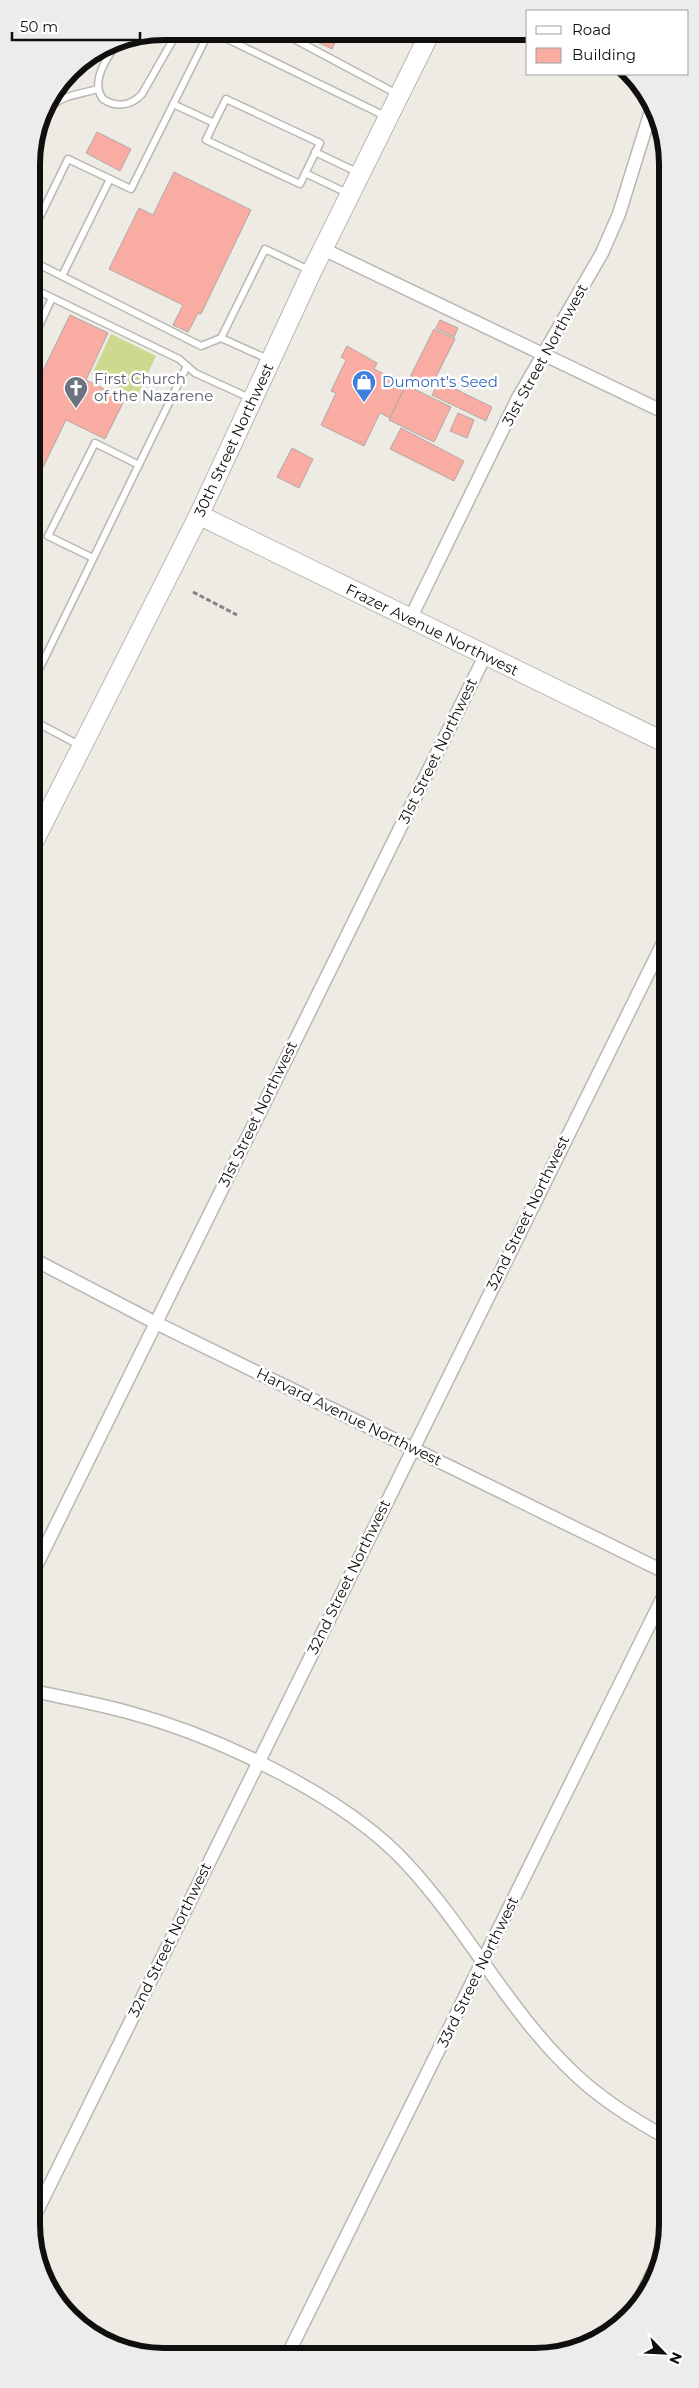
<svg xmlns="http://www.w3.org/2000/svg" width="699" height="2388" viewBox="0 0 699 2388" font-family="Montserrat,sans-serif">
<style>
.green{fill:#ced990}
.building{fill:#f9aca2;stroke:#b1a9a8}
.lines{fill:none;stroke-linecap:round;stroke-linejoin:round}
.lane-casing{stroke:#bab7b1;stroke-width:9}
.street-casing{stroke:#bab7b1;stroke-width:15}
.secondary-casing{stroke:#bab7b1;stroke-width:21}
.path{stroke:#868480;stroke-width:3;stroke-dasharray:5 2.5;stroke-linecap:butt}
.lane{stroke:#fff;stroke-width:6}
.street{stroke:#fff;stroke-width:12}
.secondary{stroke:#fff;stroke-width:19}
.labels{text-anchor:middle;stroke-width:5;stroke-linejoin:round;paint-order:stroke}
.street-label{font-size:15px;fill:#100f0d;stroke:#fff}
.worship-label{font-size:15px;fill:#5b616d;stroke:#fff;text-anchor:start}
.shop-label{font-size:15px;fill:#366cbe;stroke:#fff;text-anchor:start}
.rim{fill:none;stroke:#100f0d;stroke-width:6}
</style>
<rect width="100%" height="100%" fill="#eeebe5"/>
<polygon class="green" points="111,334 156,356 137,396 92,374"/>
<g class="building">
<polygon points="315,32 340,32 332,49 311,39"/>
<polygon points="97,132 131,149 120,171 86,153"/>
<polygon points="174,172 251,210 201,314 198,313 188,332 173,325 183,305 109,269 139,208 153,215"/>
<polygon points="70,315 108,333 86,380 125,399 105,439 66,420 32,490 32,393"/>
<polygon points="440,320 458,328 454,337 436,328"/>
<polygon points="434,329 455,339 431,387 410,377"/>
<polygon points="347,346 377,363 374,369 406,385 390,418 380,413 364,446 321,425 336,393 331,391 346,360 341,357"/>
<polygon points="439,381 492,407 486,421 432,395"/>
<polygon points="406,385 451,407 434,442 389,420"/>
<polygon points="458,413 474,420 467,438 450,431"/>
<polygon points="401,428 464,461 454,481 390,449"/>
<polygon points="292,448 313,459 299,488 277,477"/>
<polygon points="32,549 39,550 32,599"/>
</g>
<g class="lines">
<g class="lane-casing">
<g id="lane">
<polyline points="213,32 387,117"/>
<polyline points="281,32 397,94"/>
<path d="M119,40C109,55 89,81 103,99C116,108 131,106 142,94L178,31"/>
<polyline points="173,104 214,123 206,140 300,184 320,143 226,99 214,123"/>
<path d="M36,136C56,95 55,100 98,89"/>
<polyline points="315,152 359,173"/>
<polyline points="305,173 349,194"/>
<polyline points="32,233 68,159 131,189 209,32"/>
<polyline points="32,261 201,346 221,338 265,249 311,271"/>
<polyline points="62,276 110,179"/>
<polyline points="32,288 179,359 195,373 252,399"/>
<polyline points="221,338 270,360"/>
<polyline points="32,341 52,298"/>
<polyline points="93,558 48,536 95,443 139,465"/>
<polyline points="32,684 187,366"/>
<polyline points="32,720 79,745"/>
</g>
</g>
<g class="street-casing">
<g id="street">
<polyline points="323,249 666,413"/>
<polyline points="410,619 518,398 602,253 619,214 651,111"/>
<polyline points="33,1259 156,1323 667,1573"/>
<polyline points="33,1572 485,656"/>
<path d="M33,1691C66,1698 99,1704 131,1713C219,1737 346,1797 407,1864C469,1931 510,2015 578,2077C605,2102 636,2121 667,2138"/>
<polyline points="34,2217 666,937"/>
<polyline points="633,2313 663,2252"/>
<polyline points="288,2354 667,1589"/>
</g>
</g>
<g class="secondary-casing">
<g id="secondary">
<polyline points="199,515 666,743"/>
<polyline points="32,845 199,515 312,271 430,33"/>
</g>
</g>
<polyline class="path" points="193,592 237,615"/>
<use href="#lane" class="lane"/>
<use href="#street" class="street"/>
<use href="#secondary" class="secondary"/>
</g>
<defs>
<g id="shop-pin" transform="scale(1.25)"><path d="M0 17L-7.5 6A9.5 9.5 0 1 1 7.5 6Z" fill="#3f7fe0" stroke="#fff"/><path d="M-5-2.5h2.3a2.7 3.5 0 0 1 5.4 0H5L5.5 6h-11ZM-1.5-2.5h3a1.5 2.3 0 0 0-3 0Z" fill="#fff"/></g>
<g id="church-pin" transform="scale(1.25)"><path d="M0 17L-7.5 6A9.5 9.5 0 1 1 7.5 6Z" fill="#6b7280" stroke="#fff"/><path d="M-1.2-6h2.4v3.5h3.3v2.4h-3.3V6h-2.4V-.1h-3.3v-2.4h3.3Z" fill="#fff"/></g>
</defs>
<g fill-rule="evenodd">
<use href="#shop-pin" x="364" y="382"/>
<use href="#church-pin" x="76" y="388"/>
</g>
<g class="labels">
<g class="street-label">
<text transform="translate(545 355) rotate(-61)" y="5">31st Street Northwest</text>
<text transform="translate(234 440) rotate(-65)" y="5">30th Street Northwest</text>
<text transform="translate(432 630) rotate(26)" y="5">Frazer Avenue Northwest</text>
<text transform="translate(438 751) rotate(-64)" y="5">31st Street Northwest</text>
<text transform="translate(258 1114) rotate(-64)" y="5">31st Street Northwest</text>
<text transform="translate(528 1213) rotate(-64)" y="5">32nd Street Northwest</text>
<text transform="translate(349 1417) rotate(26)" y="5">Harvard Avenue Northwest</text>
<text transform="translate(349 1577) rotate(-64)" y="5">32nd Street Northwest</text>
<text transform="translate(170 1940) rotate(-64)" y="5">32nd Street Northwest</text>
<text transform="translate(478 1972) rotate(-64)" y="5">33rd Street Northwest</text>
</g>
<g class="worship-label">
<text x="94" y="384">First Church<tspan x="94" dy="17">of the Nazarene</tspan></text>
</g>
<g class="shop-label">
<text x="382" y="387">Dumont's Seed</text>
</g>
</g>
<path d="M0 0H699V2388H0ZM164 40H535A124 124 0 0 1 659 164V2224A124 124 0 0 1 535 2348H164A124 124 0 0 1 40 2224V164A124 124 0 0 1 164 40Z" fill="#ececec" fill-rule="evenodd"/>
<path class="rim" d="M164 40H535A124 124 0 0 1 659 164V2224A124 124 0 0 1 535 2348H164A124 124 0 0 1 40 2224V164A124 124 0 0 1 164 40Z"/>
<rect x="526" y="10" width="162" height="65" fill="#ffffff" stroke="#9f9f9e"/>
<rect x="536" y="26" width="25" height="8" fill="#ffffff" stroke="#9f9f9e"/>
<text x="572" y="35" font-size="15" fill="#100f0d">Road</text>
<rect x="536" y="48" width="25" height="15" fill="#f9aca2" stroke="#9f9f9e"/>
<text x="572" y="60" font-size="15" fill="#100f0d">Building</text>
<g transform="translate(664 2353) rotate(114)" stroke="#ffffff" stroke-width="4" paint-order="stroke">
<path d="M0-4L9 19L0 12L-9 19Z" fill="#100f0d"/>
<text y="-8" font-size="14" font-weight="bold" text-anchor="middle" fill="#100f0d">N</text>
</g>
<path d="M12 32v8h128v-8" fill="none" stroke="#100f0d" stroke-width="2.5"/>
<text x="20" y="32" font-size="15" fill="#100f0d" stroke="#ffffff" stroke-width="4" paint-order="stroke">50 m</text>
</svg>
